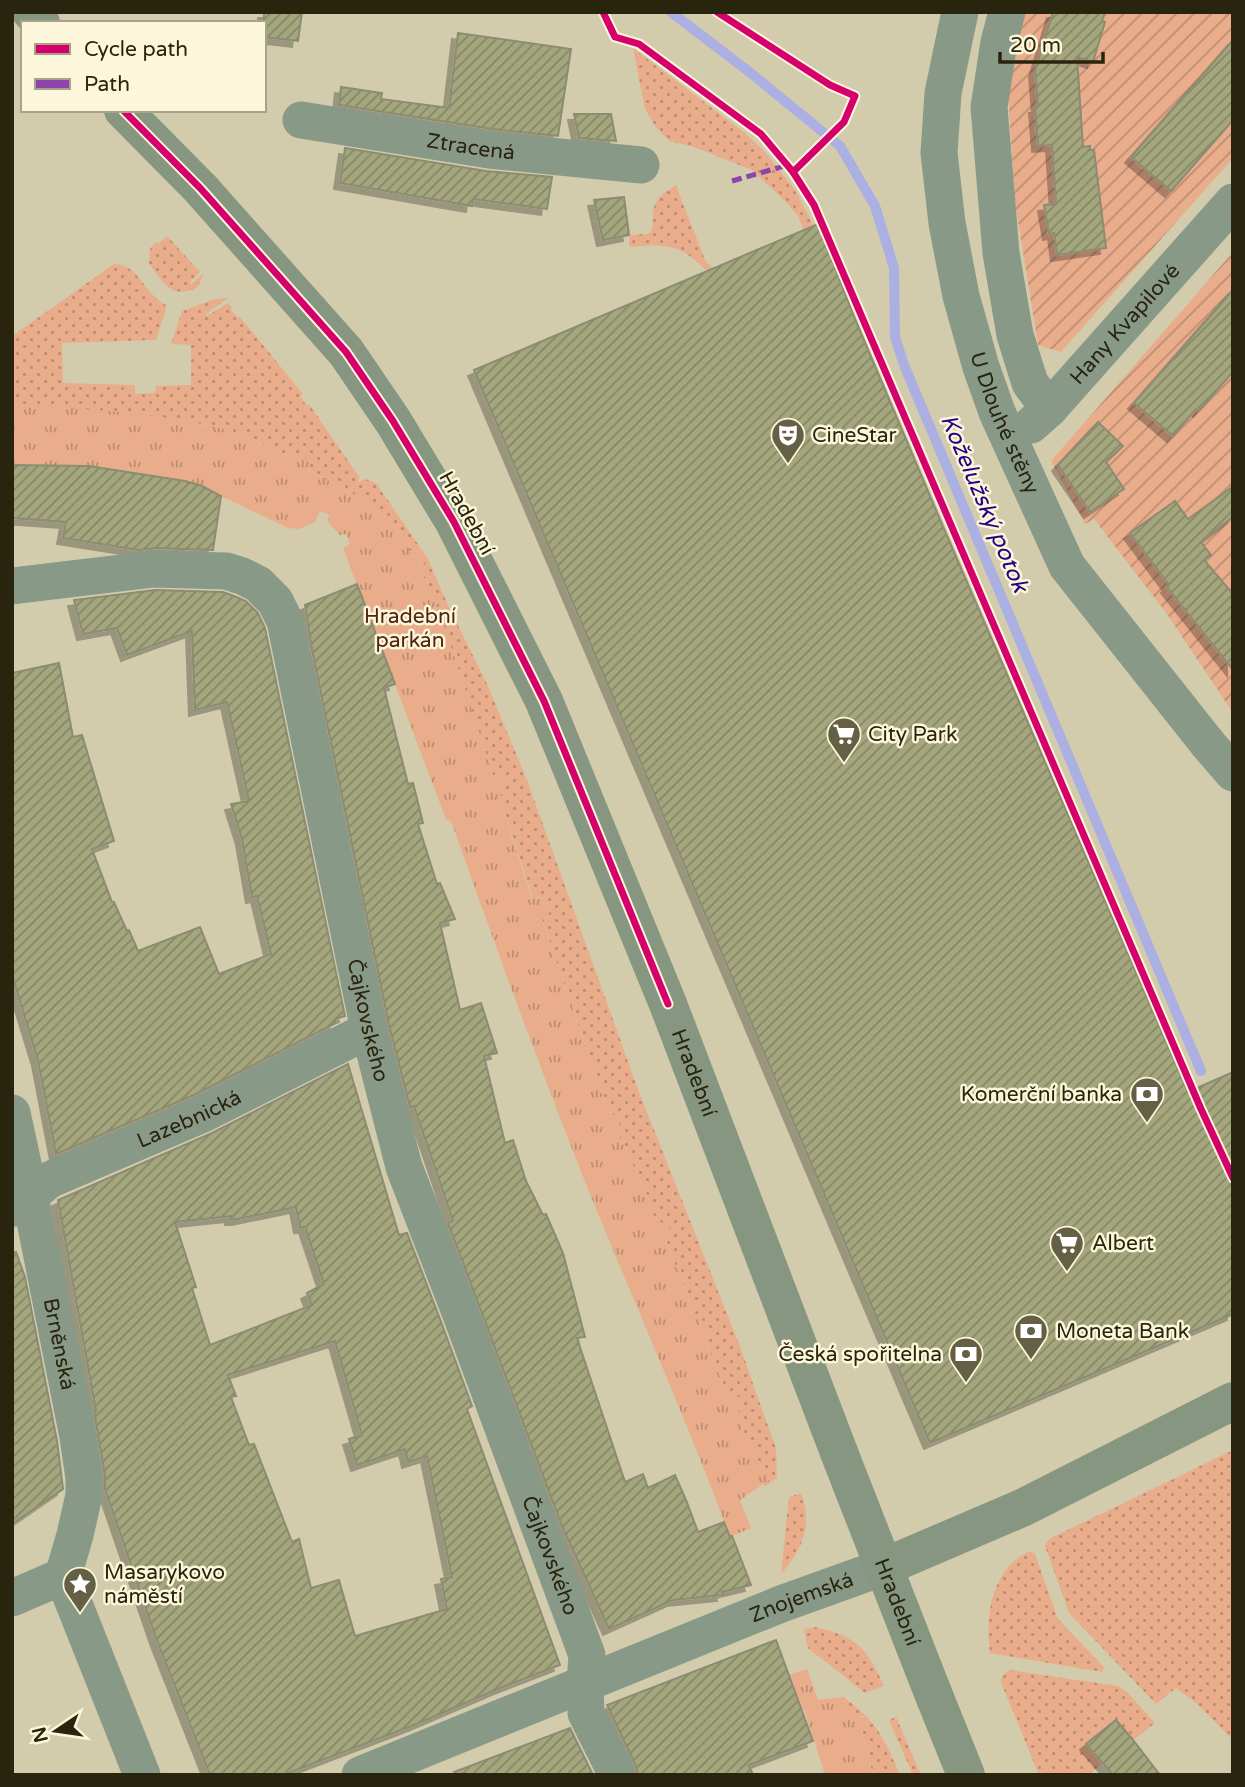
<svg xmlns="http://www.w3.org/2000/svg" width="1245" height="1787" viewBox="0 0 1245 1787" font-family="'Varela Round',sans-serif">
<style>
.grass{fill:url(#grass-dots)}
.park{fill:url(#park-tufts)}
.garden{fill:url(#garden-furrows)}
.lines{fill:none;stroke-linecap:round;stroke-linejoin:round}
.stream{stroke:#acafe1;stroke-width:10}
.building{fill:url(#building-hatch);stroke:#8c8c73;stroke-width:2;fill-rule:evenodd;filter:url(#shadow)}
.street{stroke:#889a87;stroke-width:37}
.secondary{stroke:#869681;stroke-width:38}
.quiet{stroke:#8e44ad;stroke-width:5;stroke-dasharray:10 5;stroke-linecap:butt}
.cycleway-casing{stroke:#fcf7da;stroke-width:11}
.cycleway{stroke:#d6006c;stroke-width:7}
.labels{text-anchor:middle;stroke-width:5;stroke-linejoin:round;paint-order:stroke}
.street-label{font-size:21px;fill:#28240d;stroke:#fcf7da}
.poi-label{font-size:21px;fill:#28240d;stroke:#fcf7da;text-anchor:start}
.park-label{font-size:21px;fill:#512313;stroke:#fcf7da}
.water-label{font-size:23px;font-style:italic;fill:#270085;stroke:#fcf7da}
</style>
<defs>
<pattern id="grass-dots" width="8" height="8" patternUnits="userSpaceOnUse" patternTransform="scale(1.75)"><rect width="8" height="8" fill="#e9ad8c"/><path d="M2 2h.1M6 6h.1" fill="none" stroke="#bd8d71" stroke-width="1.8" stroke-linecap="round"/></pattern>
<pattern id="park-tufts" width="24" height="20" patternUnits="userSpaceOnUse" patternTransform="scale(1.75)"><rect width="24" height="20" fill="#e9ad8c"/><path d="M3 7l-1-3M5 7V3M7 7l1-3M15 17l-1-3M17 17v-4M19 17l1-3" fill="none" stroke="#bd8d71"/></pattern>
<pattern id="garden-furrows" width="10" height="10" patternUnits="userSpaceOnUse" patternTransform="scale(1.75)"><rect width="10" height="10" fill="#e9ad8c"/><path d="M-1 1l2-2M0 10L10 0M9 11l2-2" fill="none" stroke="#bd8d71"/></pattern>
<pattern id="building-hatch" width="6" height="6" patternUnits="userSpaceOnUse" patternTransform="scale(1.75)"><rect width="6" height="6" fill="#a4a67d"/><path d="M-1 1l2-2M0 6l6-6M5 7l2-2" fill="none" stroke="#868765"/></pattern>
<filter id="shadow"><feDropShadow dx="-6" dy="6" stdDeviation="0" flood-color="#0004"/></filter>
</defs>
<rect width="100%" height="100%" fill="#d2ccac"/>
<g class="grass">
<polygon points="633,48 745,133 765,152 795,190 814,226 804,230 798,216 784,200 752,170 694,147 669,141 655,126 645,109"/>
<path d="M676,186L706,262L714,269L707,271C679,243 667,244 629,247V235L647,234L651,232C654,225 652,220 653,213C654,200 664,191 676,186Z"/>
<path d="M167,236L200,272L189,283L191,284L204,273L197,288C169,299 166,284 149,264L150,249L156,242L158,244Z"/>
<path d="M114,264C134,264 141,283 153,295C157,299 162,303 167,306L156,340L62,343L63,383L135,385V394L155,393L156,386L191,385V345L171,344L182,311L215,299L228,298L206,314L207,316L228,303L232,308L231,310L238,318L240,317L303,394L300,396L307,406L309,404L360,478L358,480L359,482L365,479L376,483L428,559L447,603L487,684L527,780L639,1092L741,1349L760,1404L776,1448L777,1478L770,1483L734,1414L743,1408L738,1397L729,1401L706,1341L707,1331L703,1332L665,1240L668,1237L656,1223L648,1197L617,1131L619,1127L611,1112L608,1113L542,919L546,917L547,899L540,897L533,899L504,811L505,810L500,795L503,792L501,777L493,775L440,613L421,571L423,567L416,555L412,556C408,549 404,539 399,532C376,502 340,487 308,470L309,466L261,443L208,425L122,412L12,406V336Z"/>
<polygon points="1233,1450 1233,1740 1197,1704 1176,1688 1156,1704 1069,1613 1045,1546 1049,1539"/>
<path d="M801,1493C813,1526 803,1548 781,1574L789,1497Z"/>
<path d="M1028,1552H1032L1035,1554L1058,1619L1104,1667L1102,1672L990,1653C985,1617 991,1570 1028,1552Z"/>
<path d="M815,1627C858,1637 867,1648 884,1686L865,1693L808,1648L804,1629Z"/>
<polygon points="1010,1670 1118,1686 1128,1693 1155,1723 1133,1740 1116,1720 1086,1743 1103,1763 1089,1775 1039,1775 1000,1680 1005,1673"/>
<path d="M843,1697C875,1718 885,1740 900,1775H873L861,1730L868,1722L864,1716L855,1718Z"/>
<polygon points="896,1717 921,1775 913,1775 889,1720"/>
</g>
<g class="park">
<path d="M12,406C77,408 143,411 206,425C236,431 265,445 292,458C299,454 305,455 309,463L308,470C340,487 376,502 399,532C404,539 408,548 412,556L420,555C426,560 424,565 421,571L440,613L493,775L501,777L506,783L505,789L500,795L505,810L504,812L532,899C539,898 544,895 550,902L549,914L542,920L608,1112L618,1115C621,1121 620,1125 617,1131L648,1197L656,1223L661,1222L668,1225L670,1230L665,1241L703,1331H707L710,1339L706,1342L729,1400L739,1396L743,1408L734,1414L770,1483L765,1486L763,1484L740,1500L751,1528L730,1537C683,1409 626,1286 576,1159C532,1047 491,934 451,821L446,819L343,548L350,544L346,534L340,535L327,521L330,515L320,511L315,522L299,529L288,528L202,487L100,468L76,466L12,465Z"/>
<polygon points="807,1669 818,1700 843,1697 855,1717 859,1716 866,1718 867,1726 861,1731 873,1775 825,1775 804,1709 802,1710 788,1675"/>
</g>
<g class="garden">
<polygon points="1026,12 1233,12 1233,158 1061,352 1038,345 1015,202 1008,94 1015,47"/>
<polygon points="1233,252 1233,713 1167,614 1094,519 1085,524 1051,461"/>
</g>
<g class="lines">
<polyline class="stream" points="671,12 752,74 840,146 875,206 894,268 895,337 904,365 1201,1071"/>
</g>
<g class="building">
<polygon points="264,12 302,12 298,41 264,37"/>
<polygon points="1053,12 1105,12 1102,21 1105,22 1093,62 1077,57 1083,147 1090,146 1090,150 1094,150 1106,248 1057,255 1054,233 1049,234 1044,205 1056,204 1052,145 1038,146 1035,107 1038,107 1035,71"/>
<polygon points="458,33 571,49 558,136 492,129 339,105 341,87 382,93 381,99 449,108"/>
<polygon points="1233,40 1233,120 1171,191 1131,157"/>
<polygon points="574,114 611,114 616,141 579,138"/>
<polygon points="345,148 486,171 552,177 547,209 473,199 472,206 340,183"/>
<polygon points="624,197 629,235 603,240 594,200"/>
<polygon points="818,224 855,319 944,529 1188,1092 1233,1072 1233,1314 930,1443 474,370"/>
<polygon points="1233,290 1233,372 1199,411 1196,409 1173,436 1134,403"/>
<polygon points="1098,422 1123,446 1106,462 1124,489 1090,512 1058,465"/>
<polygon points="12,465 89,466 185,481 202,486 221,496 213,550 155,548 139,550 63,538 66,522 12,518"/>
<polygon points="1231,488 1233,491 1233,517 1201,542 1211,555 1204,560 1233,594 1233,670 1167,587 1169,585 1130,533 1175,501 1188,519"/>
<polygon points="357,584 395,684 384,688 408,784 413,783 423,823 418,824 437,884 440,883 455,919 440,923 460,1010 481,1003 497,1053 484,1056 505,1143 513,1140 526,1181 543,1215 546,1214 563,1253 585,1337 577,1338 625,1482 643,1474 648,1488 675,1475 686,1500 698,1532 724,1522 730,1537 732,1536 751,1585 722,1592 723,1595 673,1600 609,1629 562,1526 448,1223 453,1221 414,1106 410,1107 389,1025 312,650 305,605"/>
<polygon points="155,590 223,592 234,596 246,601 258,613 265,628 345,1016 335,1019 336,1023 194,1095 56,1154 38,1060 12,975 12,673 59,663 73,737 82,735 114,841 92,849 112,902 114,902 127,931 129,930 138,951 200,927 219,974 271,954 257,896 252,897 242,839 231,804 249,801 227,702 195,710 192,631 127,655 117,628 83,634 74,600"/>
<path d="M348,1064L399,1235L407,1233L440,1319L472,1406L467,1409L560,1665L500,1688L414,1725L283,1775H210L156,1638L105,1489V1475L94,1411H96L58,1200L212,1133ZM296,1207L300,1227H305L324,1284L307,1293L312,1305L210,1345L192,1288L196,1287L175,1222L231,1216V1219H238ZM335,1341L362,1435L349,1439L357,1465L405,1449L408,1462L427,1456L452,1577L441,1579L447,1609L355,1636L339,1580L311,1588L299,1539L292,1542L254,1444L249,1445L231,1397L236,1396L228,1375Z"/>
<polygon points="16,1252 25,1277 57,1441 63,1489 12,1524 12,1253"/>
<polygon points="776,1640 813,1741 749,1765 753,1775 638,1775 636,1766 607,1705"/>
<polygon points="1116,1720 1133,1740 1160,1775 1113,1775 1086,1744"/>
<polygon points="570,1728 593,1775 455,1775 454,1772"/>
</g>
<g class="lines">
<g class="street">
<path id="s1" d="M960,12L943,93L939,153L947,223L961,296L981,367L997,412L1067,566L1208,744L1233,773"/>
<polyline points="1007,12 999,42 989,107 1001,253 1015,335 1030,383 1049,409"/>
<path id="s2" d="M301,120L489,150L641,165"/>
<path id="s3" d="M1031,425L1049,409L1233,202"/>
<path id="s4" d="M12,586L154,569L226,571L242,576L258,584L275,601L285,621L369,1030L404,1167L460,1312L587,1655L585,1684L586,1713L617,1775"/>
<path id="s5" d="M12,1113L30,1196L78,1437L84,1478V1495L75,1535L63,1576"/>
<path id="s6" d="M16,1208L49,1180L203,1114L369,1030"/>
<polyline points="63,1576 142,1775"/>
<polyline points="12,1598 63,1576"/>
<path id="s7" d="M360,1775L781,1604L884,1567"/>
</g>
<g class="secondary">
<polyline points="31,12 41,23"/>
<path id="s8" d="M123,110L201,189L346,352L393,421L454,522L544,701L668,1004L840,1455L931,1688L966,1775"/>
<polyline points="884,1567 1022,1508 1233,1401"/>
</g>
<polyline class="quiet" points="732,181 788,165"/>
<g class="cycleway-casing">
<g id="cycleway">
<polyline points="603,12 615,37 639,44 761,134 793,172 814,205 1201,1109 1233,1178"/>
<polyline points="717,12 830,85 855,96 844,122 793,172"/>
<polyline points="123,110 201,189 346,352 393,421 454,522 544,701 668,1004"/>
</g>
</g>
<use href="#cycleway" class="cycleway"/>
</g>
<defs>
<g id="theatre-pin" transform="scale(1.75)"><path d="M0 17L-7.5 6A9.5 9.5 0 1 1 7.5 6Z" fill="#645f45" stroke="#fcf7da"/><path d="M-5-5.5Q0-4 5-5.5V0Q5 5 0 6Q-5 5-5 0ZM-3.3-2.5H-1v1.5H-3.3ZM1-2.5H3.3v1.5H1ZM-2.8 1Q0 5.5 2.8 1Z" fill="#fff"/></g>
<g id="supermarket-pin" transform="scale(1.75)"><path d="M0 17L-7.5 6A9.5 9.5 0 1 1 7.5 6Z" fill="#645f45" stroke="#fcf7da"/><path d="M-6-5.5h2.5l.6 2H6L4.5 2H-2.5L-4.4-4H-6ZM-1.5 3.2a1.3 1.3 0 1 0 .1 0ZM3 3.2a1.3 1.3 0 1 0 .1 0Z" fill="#fff"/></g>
<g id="bank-pin" transform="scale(1.75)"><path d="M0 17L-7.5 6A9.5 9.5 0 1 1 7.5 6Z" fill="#645f45" stroke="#fcf7da"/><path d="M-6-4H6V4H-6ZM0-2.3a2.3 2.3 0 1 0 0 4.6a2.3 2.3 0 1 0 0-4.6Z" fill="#fff"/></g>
<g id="sight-pin" transform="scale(1.75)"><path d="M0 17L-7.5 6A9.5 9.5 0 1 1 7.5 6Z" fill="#645f45" stroke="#fcf7da"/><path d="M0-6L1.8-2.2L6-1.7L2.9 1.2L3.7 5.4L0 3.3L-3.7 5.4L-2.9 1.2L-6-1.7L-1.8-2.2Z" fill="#fff"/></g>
</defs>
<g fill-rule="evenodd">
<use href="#theatre-pin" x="788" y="435"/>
<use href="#supermarket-pin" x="844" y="734"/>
<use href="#bank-pin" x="1147" y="1094"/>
<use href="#supermarket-pin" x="1067" y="1243"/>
<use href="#bank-pin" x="1031" y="1331"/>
<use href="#bank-pin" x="966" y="1354"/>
<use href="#sight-pin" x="80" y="1584"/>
</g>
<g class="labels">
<g class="street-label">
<text dy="7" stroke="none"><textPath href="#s2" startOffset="172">Ztracená</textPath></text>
<text dy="7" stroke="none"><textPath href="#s3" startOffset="138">Hany Kvapilové</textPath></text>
<text dy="7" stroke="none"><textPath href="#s1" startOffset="422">U Dlouhé stěny</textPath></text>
<text transform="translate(467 513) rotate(61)" y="7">Hradební</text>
<text dy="7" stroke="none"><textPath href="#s4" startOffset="704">Čajkovského</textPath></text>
<text dy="7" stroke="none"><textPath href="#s8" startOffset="1132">Hradební</textPath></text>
<text dy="7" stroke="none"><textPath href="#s6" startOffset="196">Lazebnická</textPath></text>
<text dy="7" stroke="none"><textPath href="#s5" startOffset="236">Brněnská</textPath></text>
<text dy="7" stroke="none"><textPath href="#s4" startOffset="1270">Čajkovského</textPath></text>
<text dy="7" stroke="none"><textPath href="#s7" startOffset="476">Znojemská</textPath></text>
<text dy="7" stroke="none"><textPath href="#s8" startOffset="1699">Hradební</textPath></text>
</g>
<g class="poi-label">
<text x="812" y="442">CineStar</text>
<text x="868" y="741">City Park</text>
<text x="1122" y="1101" text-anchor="end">Komerční banka</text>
<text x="1092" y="1250">Albert</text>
<text x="1056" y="1338">Moneta Bank</text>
<text x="942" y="1361" text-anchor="end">Česká spořitelna</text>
<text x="104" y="1579">Masarykovo<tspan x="104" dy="24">náměstí</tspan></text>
</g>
<g class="park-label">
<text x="410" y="623">Hradební<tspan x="410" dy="24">parkán</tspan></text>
</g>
<g class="water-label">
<text transform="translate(985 503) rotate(67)" y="8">Koželužský potok</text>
</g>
</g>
<rect width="1245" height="1787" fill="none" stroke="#28240d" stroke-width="28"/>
<rect x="21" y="21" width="245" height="91" fill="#fcf7da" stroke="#a7a388" stroke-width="2"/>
<rect x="35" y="44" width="35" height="10" fill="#d6006c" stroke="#a7a388" stroke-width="2"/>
<text x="84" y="56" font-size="21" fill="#28240d">Cycle path</text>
<rect x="35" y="79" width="35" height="10" fill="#8e44ad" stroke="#a7a388" stroke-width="2"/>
<text x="84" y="91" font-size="21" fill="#28240d">Path</text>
<g transform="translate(56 1731) rotate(257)" stroke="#fcf7da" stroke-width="5" paint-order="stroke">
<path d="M0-5L12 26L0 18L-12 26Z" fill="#28240d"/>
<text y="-10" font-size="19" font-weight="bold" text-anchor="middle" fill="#28240d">N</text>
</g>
<path d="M1000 52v10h103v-10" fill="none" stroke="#28240d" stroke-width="3.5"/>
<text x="1010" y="52" font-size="21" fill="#28240d" stroke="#fcf7da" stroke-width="5" paint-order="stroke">20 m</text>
</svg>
